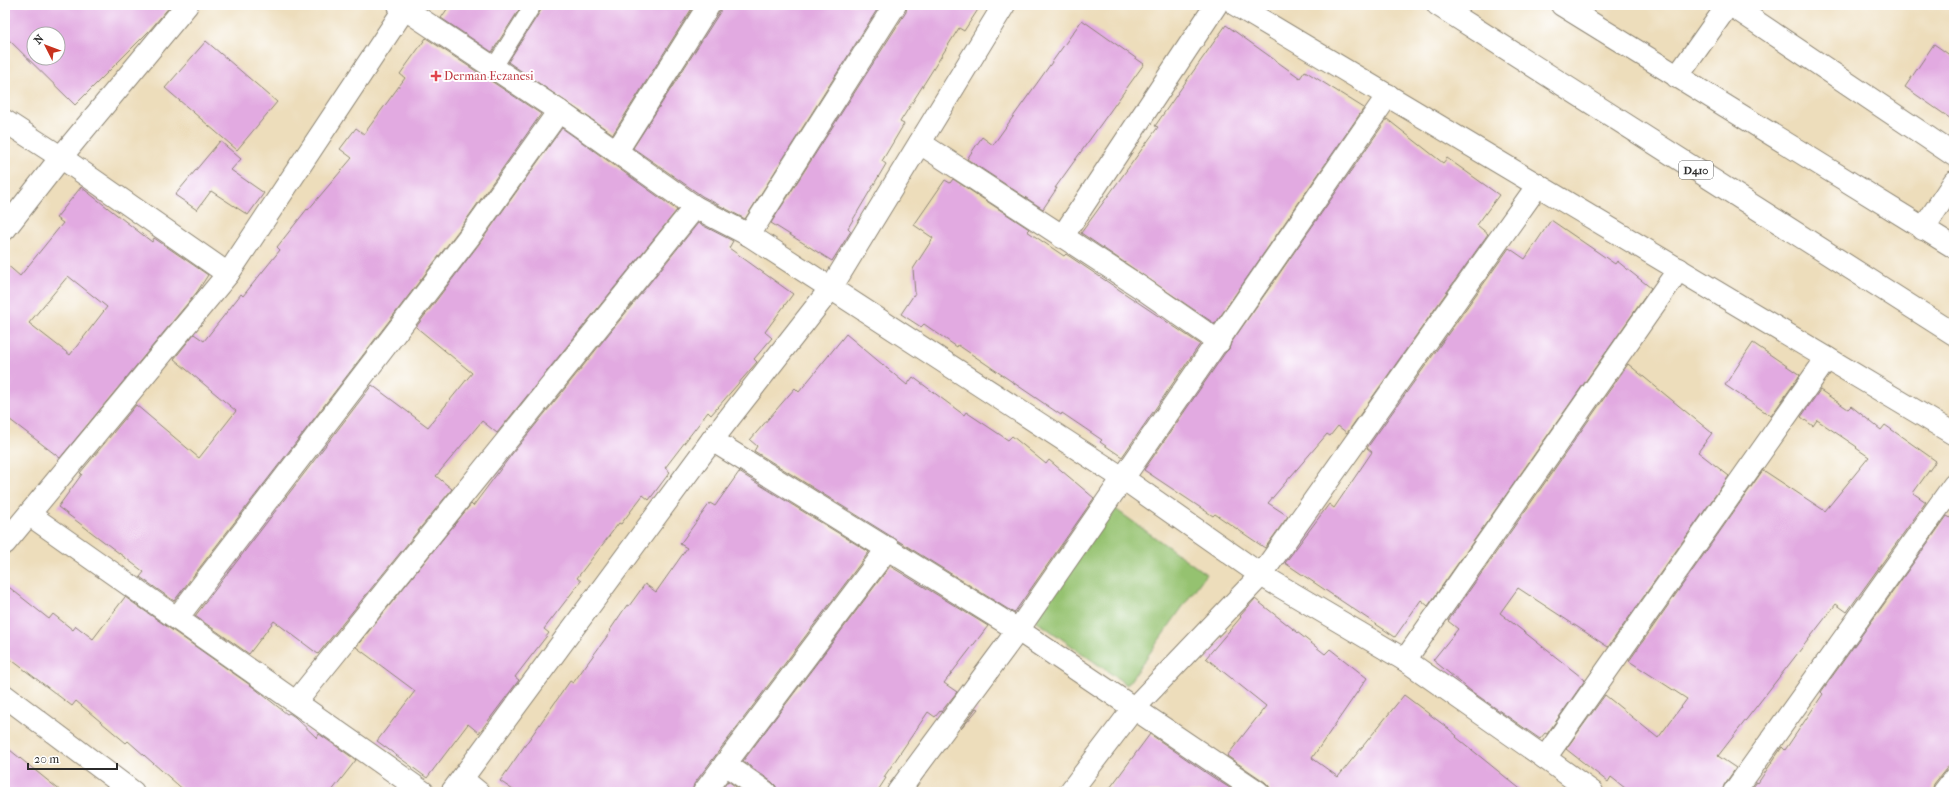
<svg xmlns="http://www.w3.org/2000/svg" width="1959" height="797" viewBox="0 0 1959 797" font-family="'IM FELL French Canon',serif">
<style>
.green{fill:#95c270;stroke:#60764e}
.building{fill:#e2aae1;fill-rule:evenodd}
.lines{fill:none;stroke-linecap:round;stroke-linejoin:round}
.lane-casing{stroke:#8c8473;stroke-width:18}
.street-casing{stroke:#8c8473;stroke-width:24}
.secondary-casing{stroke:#8c8473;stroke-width:24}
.highway-casing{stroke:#8c8473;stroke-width:24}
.lane{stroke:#fff;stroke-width:16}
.street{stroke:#fff;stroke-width:22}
.secondary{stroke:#fff;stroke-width:22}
.highway{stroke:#fff;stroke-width:22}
.health-dot{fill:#e0444e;stroke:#fff;stroke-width:1.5}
.labels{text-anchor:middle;stroke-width:4;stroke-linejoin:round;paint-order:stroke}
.shield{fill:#fff;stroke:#6b6b6b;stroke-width:1}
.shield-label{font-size:11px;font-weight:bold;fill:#2b2b2b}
.health-label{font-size:12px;fill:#be3a42;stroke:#fff;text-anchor:start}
</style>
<rect width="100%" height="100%" fill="#fff"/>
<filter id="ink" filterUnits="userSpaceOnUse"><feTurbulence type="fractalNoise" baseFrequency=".025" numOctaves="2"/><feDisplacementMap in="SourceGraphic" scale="8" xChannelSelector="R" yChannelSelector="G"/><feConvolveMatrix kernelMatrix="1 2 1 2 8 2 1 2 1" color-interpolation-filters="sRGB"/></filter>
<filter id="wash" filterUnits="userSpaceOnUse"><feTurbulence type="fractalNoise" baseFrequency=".012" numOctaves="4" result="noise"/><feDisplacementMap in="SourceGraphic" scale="16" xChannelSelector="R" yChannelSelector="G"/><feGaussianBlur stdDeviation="0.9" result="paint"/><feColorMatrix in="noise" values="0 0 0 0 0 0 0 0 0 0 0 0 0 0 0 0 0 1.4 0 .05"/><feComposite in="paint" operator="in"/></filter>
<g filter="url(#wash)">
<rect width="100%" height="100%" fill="#edddbb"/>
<polygon class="green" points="1114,508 1206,574 1127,685 1035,620"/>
<g id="blocks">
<g class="building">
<path d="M5,5H171L150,30L75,105L5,36ZM34,34H58V58H34Z"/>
<polygon points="450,5 522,5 492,52 441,18"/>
<polygon points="542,5 694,5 613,134 508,62 541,10"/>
<polygon points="721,5 880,5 745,219 702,196 633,148 720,12"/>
<polygon points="907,5 981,5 964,31 959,28 900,122 904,124 882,161 886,164 848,228 851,231 832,261 771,223 906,12"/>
<polygon points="1082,20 1144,64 1055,188 1057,188 1043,209 967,159 982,137 993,145"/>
<polygon points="1226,25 1300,78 1305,71 1364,108 1215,324 1081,233 1158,127 1155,126 1180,90"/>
<polygon points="426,38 541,114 459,230 174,601 140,577 144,572 58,507 82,474 80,473 136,405 199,458 236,411 174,359 194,334 204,341 241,294 243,296 280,250 277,247 307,209 308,210 352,158 340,149 356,128 364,134 405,78 400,74"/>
<polygon points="206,41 277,102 237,150 165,88"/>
<polygon points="1934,44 1954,58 1954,121 1905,87"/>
<polygon points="1387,119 1443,163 1447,158 1499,195 1477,225 1488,234 1347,433 1338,426 1330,436 1327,434 1268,503 1288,516 1265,548 1215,514 1213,516 1144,470 1225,353 1229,349 1231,343"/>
<polygon points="562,128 677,210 497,433 482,421 436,476 452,489 318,654 274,621 249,654 195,616 372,385 428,427 472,373 416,327 479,244"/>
<polygon points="220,141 241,159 231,170 264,193 248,215 211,191 197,210 175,195"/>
<polygon points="953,179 1029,229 1027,231 1064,256 1066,254 1200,344 1122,457 1100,442 1102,440 1062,413 1061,415 958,345 957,347 924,324 921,327 901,314 915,293 913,269 933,238 914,225 945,180 950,183"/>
<path d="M81,187L152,242L154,238L208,275L197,292L60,458L5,416V263L20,276L63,223L56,218ZM68,276L107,307L70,355L29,323Z"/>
<polygon points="1551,220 1615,264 1617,261 1651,288 1428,606 1421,600 1395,637 1285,563 1329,504 1334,508 1372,452 1367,448 1509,248 1525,259"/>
<polygon points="698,223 733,241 729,248 793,294 765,332 772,338 754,359 757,362 711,415 708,412 665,468 670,472 649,500 643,495 621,524 619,523 577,578 581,581 544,629 549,633 515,677 519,680 479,733 468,724 427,778 377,741 415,691 356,647 471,504 473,506 512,454"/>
<polygon points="846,334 907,385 913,377 964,415 966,412 1008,440 1012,436 1046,464 1049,460 1094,498 1014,613 754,451 757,446 750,440 795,388 799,392"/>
<polygon points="1753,343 1800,375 1771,416 1725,385"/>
<polygon points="1628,364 1712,433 1698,452 1729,476 1608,647 1518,588 1500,613 1585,680 1547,734 1545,733 1540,739 1471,691 1433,660 1458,629 1448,621"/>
<polygon points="1820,390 1848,409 1851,406 1881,430 1885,425 1936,461 1913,493 1926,502 1847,612 1836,604 1718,756 1736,768 1724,785 1722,792 1630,792 1611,777 1608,782 1566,749 1605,695 1658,738 1687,699 1629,661 1763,470 1825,511 1869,457 1856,448 1857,447 1817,420 1813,426 1801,417"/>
<polygon points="739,472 869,552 694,784 692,792 516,792 500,781 570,681 573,683 611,631 610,630 627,605 629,606 645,584 656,592 687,548 680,544 710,503 715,506"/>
<polygon points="1947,516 1954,520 1954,759 1934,784 1932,792 1749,792 1757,782 1758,783 1782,747 1785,750 1823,694 1821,692"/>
<polygon points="890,566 988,626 944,683 957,692 941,712 940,711 935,717 928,712 884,777 886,778 877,792 777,792 776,786 772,782 743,761"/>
<polygon points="5,584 49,619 53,614 73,630 76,626 93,639 125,597 253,687 287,714 289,713 295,717 317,738 319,734 356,760 331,792 186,792 128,741 126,743 76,701 72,706 5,655"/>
<polygon points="1255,599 1325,654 1330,649 1367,678 1312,758 1338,777 1404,695 1449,729 1457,736 1456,737 1524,792 1270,792 1269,786 1265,782 1227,756 1266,706 1206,658 1241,617 1240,616"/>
<polygon points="976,708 978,709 961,729"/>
<polygon points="1150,734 1211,776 1236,792 1107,792"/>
<polygon points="5,746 62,792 5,792"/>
<polygon points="728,781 743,792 720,792"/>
</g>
</g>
</g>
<g filter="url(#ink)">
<use href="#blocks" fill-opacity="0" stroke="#8c8473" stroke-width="1"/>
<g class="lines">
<g class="lane-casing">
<polyline id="lane" points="494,67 533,5"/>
</g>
<g class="street-casing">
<g id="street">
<polyline points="399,5 559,111 695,207 749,235 1124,479 1261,575 1405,660 1545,758 1592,792"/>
<polyline points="1236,5 1954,434"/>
<polyline points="1731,5 1954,155"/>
<polyline points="1677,77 1728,5"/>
<polyline points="5,121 62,158 228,274"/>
<polyline points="920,143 1143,289 1219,342"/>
<polyline points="617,151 709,5"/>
<polyline points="5,229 66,151 187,5"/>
<polyline points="1923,229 1954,182"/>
<polyline points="749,235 895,5"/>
<polyline points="1062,237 1216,5"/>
<polyline points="712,440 1018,630 1258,792"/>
<polyline points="30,515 423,792"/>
<polyline points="5,543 228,274 407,5"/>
<polyline points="177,618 469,237 559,111"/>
<polyline points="1405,660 1679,269"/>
<polyline points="296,702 695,207"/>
<polyline points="1545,758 1827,358"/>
<polyline points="725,764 765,792"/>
<polyline points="462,779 478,792"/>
<polyline points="452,792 712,440 831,288 1004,5"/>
<polyline points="704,792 888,548"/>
<polyline points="898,792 1018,630 1388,95"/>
<polyline points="1070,792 1134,708 1261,575 1538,185"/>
<polyline points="1734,792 1954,485"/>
<polyline points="1944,792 1954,779"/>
</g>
</g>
<g class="secondary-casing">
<polyline id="secondary" points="5,696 133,792"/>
</g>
<g class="highway-casing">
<g id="highway">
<polyline points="1438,5 1954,334"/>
<polyline points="1562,5 1954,247"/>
</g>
</g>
<use href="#lane" class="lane"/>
<use href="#street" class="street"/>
<use href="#secondary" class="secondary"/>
<use href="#highway" class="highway"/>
</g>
</g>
<path class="health-dot" d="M434 70h4v4h4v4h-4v4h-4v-4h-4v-4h4z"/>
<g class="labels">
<rect class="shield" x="1679" y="161" width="34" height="18" rx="3"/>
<g class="shield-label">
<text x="1696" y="174">D410</text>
</g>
<g class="health-label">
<text x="444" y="80">Derman Eczanesi</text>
</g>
</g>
<rect width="1959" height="797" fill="none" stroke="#fff" stroke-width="20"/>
<g transform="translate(46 46) rotate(312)"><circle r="19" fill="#ffffff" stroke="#aaaaaa"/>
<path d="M0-3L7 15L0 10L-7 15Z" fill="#c8321e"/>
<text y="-6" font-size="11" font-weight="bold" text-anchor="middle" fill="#2b2b2b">N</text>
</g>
<path d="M28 763v6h89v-6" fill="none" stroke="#2b2b2b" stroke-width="2"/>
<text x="34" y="763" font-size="12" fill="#2b2b2b" stroke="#ffffff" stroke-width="3" paint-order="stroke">20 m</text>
</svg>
